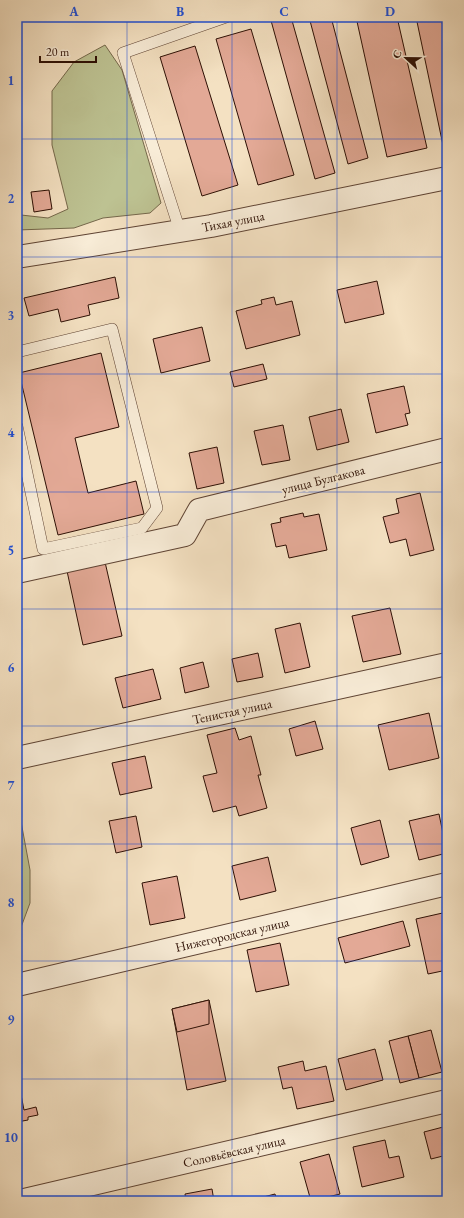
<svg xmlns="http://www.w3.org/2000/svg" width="464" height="1218" viewBox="0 0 464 1218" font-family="'EB Garamond',serif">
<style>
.green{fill:#bdc292;stroke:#75684b}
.building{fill:#e3a996;stroke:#2d0f04}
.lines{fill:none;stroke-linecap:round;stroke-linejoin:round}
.lane-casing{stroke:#5f4434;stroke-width:12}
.street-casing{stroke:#5f4434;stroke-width:24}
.lane{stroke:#f8ecd7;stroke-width:11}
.street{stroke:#f8ecd7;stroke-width:22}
.grid{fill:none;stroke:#1d4ed8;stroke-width:1;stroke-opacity:0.55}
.labels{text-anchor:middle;stroke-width:4;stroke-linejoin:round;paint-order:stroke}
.street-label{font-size:13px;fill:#2d0f04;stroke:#f8ecd7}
.neatline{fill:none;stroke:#1d4ed8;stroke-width:1.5}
.grid-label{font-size:13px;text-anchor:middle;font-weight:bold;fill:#1d4ed8}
</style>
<rect width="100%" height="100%" fill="#f4e1c2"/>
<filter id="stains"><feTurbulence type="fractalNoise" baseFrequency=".005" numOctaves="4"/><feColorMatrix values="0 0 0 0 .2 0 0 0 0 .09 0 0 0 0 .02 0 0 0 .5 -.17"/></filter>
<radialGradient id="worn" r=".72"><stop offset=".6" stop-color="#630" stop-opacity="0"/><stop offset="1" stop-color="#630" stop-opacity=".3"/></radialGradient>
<g class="green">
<polygon points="105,45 122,70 161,203 150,213 103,218 74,228 17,230 21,215 48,218 68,209 52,145 52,91 74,62"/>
<polygon points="17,800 30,870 30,903 20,930 17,933"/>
</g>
<g class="building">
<polygon points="270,17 291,17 335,173 315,179"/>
<polygon points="309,17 331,17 368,158 348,164"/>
<polygon points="356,17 397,17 427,148 387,157"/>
<polygon points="416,17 441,17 447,47 447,149 444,150"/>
<polygon points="251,29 294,175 258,185 216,39"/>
<polygon points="195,46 238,185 202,196 160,57"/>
<polygon points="49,190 52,209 34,212 31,192"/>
<polygon points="115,277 119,298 88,305 90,315 61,322 58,309 29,316 24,298"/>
<polygon points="377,281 384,314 345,323 337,290"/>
<polygon points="274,297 276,305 292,301 300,335 246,349 236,311 262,304 261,300"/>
<polygon points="202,327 210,361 161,373 153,339"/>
<polygon points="101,353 119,427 75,438 88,493 136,481 144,514 58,535 19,373"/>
<polygon points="263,364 267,379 234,387 230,372"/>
<polygon points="404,386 410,413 405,414 408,425 376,433 367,394"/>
<polygon points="341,409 349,442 317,450 309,417"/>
<polygon points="283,425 290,460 262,465 254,431"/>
<polygon points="217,447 224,483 197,489 189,453"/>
<polygon points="420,493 434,550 410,556 406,539 390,543 383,517 399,513 396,499"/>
<polygon points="303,513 304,517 319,514 327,550 289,558 286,545 276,547 271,524 281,522 280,518"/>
<polygon points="105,562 122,636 83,645 67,571"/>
<polygon points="390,608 401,654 363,662 352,616"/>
<polygon points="300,623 310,667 285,673 275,629"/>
<polygon points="258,653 263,677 237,682 232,659"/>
<polygon points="203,662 209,687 185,693 180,668"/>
<polygon points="153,669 161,699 123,708 115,678"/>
<polygon points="429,713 439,758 389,770 378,725"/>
<polygon points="315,721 323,749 296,756 289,729"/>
<polygon points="235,728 239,740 251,736 261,775 258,775 267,808 239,816 236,806 213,812 203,776 217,773 207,735"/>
<polygon points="145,756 152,788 120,795 112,763"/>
<polygon points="439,814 447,853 419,860 409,821"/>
<polygon points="136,816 142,847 116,853 109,821"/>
<polygon points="380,820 389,857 361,865 351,828"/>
<polygon points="268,857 276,891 240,900 232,866"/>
<polygon points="177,876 185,918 150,925 142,883"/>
<polygon points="447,912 447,970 428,974 416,919"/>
<polygon points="403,921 410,946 345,963 338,938"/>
<polygon points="280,943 289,985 256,992 247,950"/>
<polygon points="209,1000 226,1081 187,1090 172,1009"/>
<polygon points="209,1000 209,1024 177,1032 172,1009"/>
<polygon points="431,1030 442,1072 419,1078 408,1036"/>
<polygon points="408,1036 419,1078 400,1083 389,1041"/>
<polygon points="375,1049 383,1080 346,1090 338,1059"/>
<polygon points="303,1061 305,1071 326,1066 334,1101 297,1109 292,1087 283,1089 278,1067"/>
<polygon points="17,1074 24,1110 36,1107 38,1115 28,1117 28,1120 17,1122"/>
<polygon points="447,1126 447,1155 431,1159 424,1132"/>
<polygon points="385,1140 389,1158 399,1156 404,1177 362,1187 353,1147"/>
<polygon points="329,1154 340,1194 311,1201 300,1162"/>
<polygon points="212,1189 214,1201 186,1201 185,1194"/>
<polygon points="275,1194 277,1201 248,1201"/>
</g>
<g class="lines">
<g class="lane-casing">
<g id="lane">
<polyline points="180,231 123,53 226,17"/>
<polyline points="17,352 112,329 157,508 142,528 43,549 17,426"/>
</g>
</g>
<g class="street-casing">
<g id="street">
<polyline points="17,257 211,226 447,178"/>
<polyline points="17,572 185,535 199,510 447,449"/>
<polyline points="17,758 447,664"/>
<polyline points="17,985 447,884"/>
<polyline points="20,1201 447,1101"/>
</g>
</g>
<use href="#lane" class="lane"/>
<use href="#street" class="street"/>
</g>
<path class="grid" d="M127,17V1201M232,17V1201M337,17V1201M17,139H447M17,257H447M17,374H447M17,492H447M17,609H447M17,726H447M17,844H447M17,961H447M17,1079H447"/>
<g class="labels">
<g class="street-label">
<text transform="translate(233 221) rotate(-11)" y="5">Тихая улица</text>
<text transform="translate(323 479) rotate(-14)" y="5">улица Булгакова</text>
<text transform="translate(232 711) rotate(-12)" y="5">Тенистая улица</text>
<text transform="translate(232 934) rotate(-13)" y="5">Нижегородская улица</text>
<text transform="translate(234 1151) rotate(-13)" y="5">Соловьёвская улица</text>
</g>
</g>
<rect width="464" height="1218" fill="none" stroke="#f4e1c2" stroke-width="44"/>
<g transform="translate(406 58) rotate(292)" stroke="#f8ecd7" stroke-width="3" paint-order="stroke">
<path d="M0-3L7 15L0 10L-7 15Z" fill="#2d0f04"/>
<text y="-6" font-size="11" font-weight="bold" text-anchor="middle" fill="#2d0f04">С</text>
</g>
<path d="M40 56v6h56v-6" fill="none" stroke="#2d0f04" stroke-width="2"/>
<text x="46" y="56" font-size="12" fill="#2d0f04" stroke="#f8ecd7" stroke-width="3" paint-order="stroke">20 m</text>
<rect x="22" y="22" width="420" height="1174" class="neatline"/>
<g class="grid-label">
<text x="74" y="16">A</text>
<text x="180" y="16">B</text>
<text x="284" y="16">C</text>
<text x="390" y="16">D</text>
<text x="11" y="85">1</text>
<text x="11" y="203">2</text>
<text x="11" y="320">3</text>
<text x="11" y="437">4</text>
<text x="11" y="555">5</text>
<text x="11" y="672">6</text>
<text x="11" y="790">7</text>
<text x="11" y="907">8</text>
<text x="11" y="1024">9</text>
<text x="11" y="1142">10</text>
</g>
<rect width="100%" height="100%" filter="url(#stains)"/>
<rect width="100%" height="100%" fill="url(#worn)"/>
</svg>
